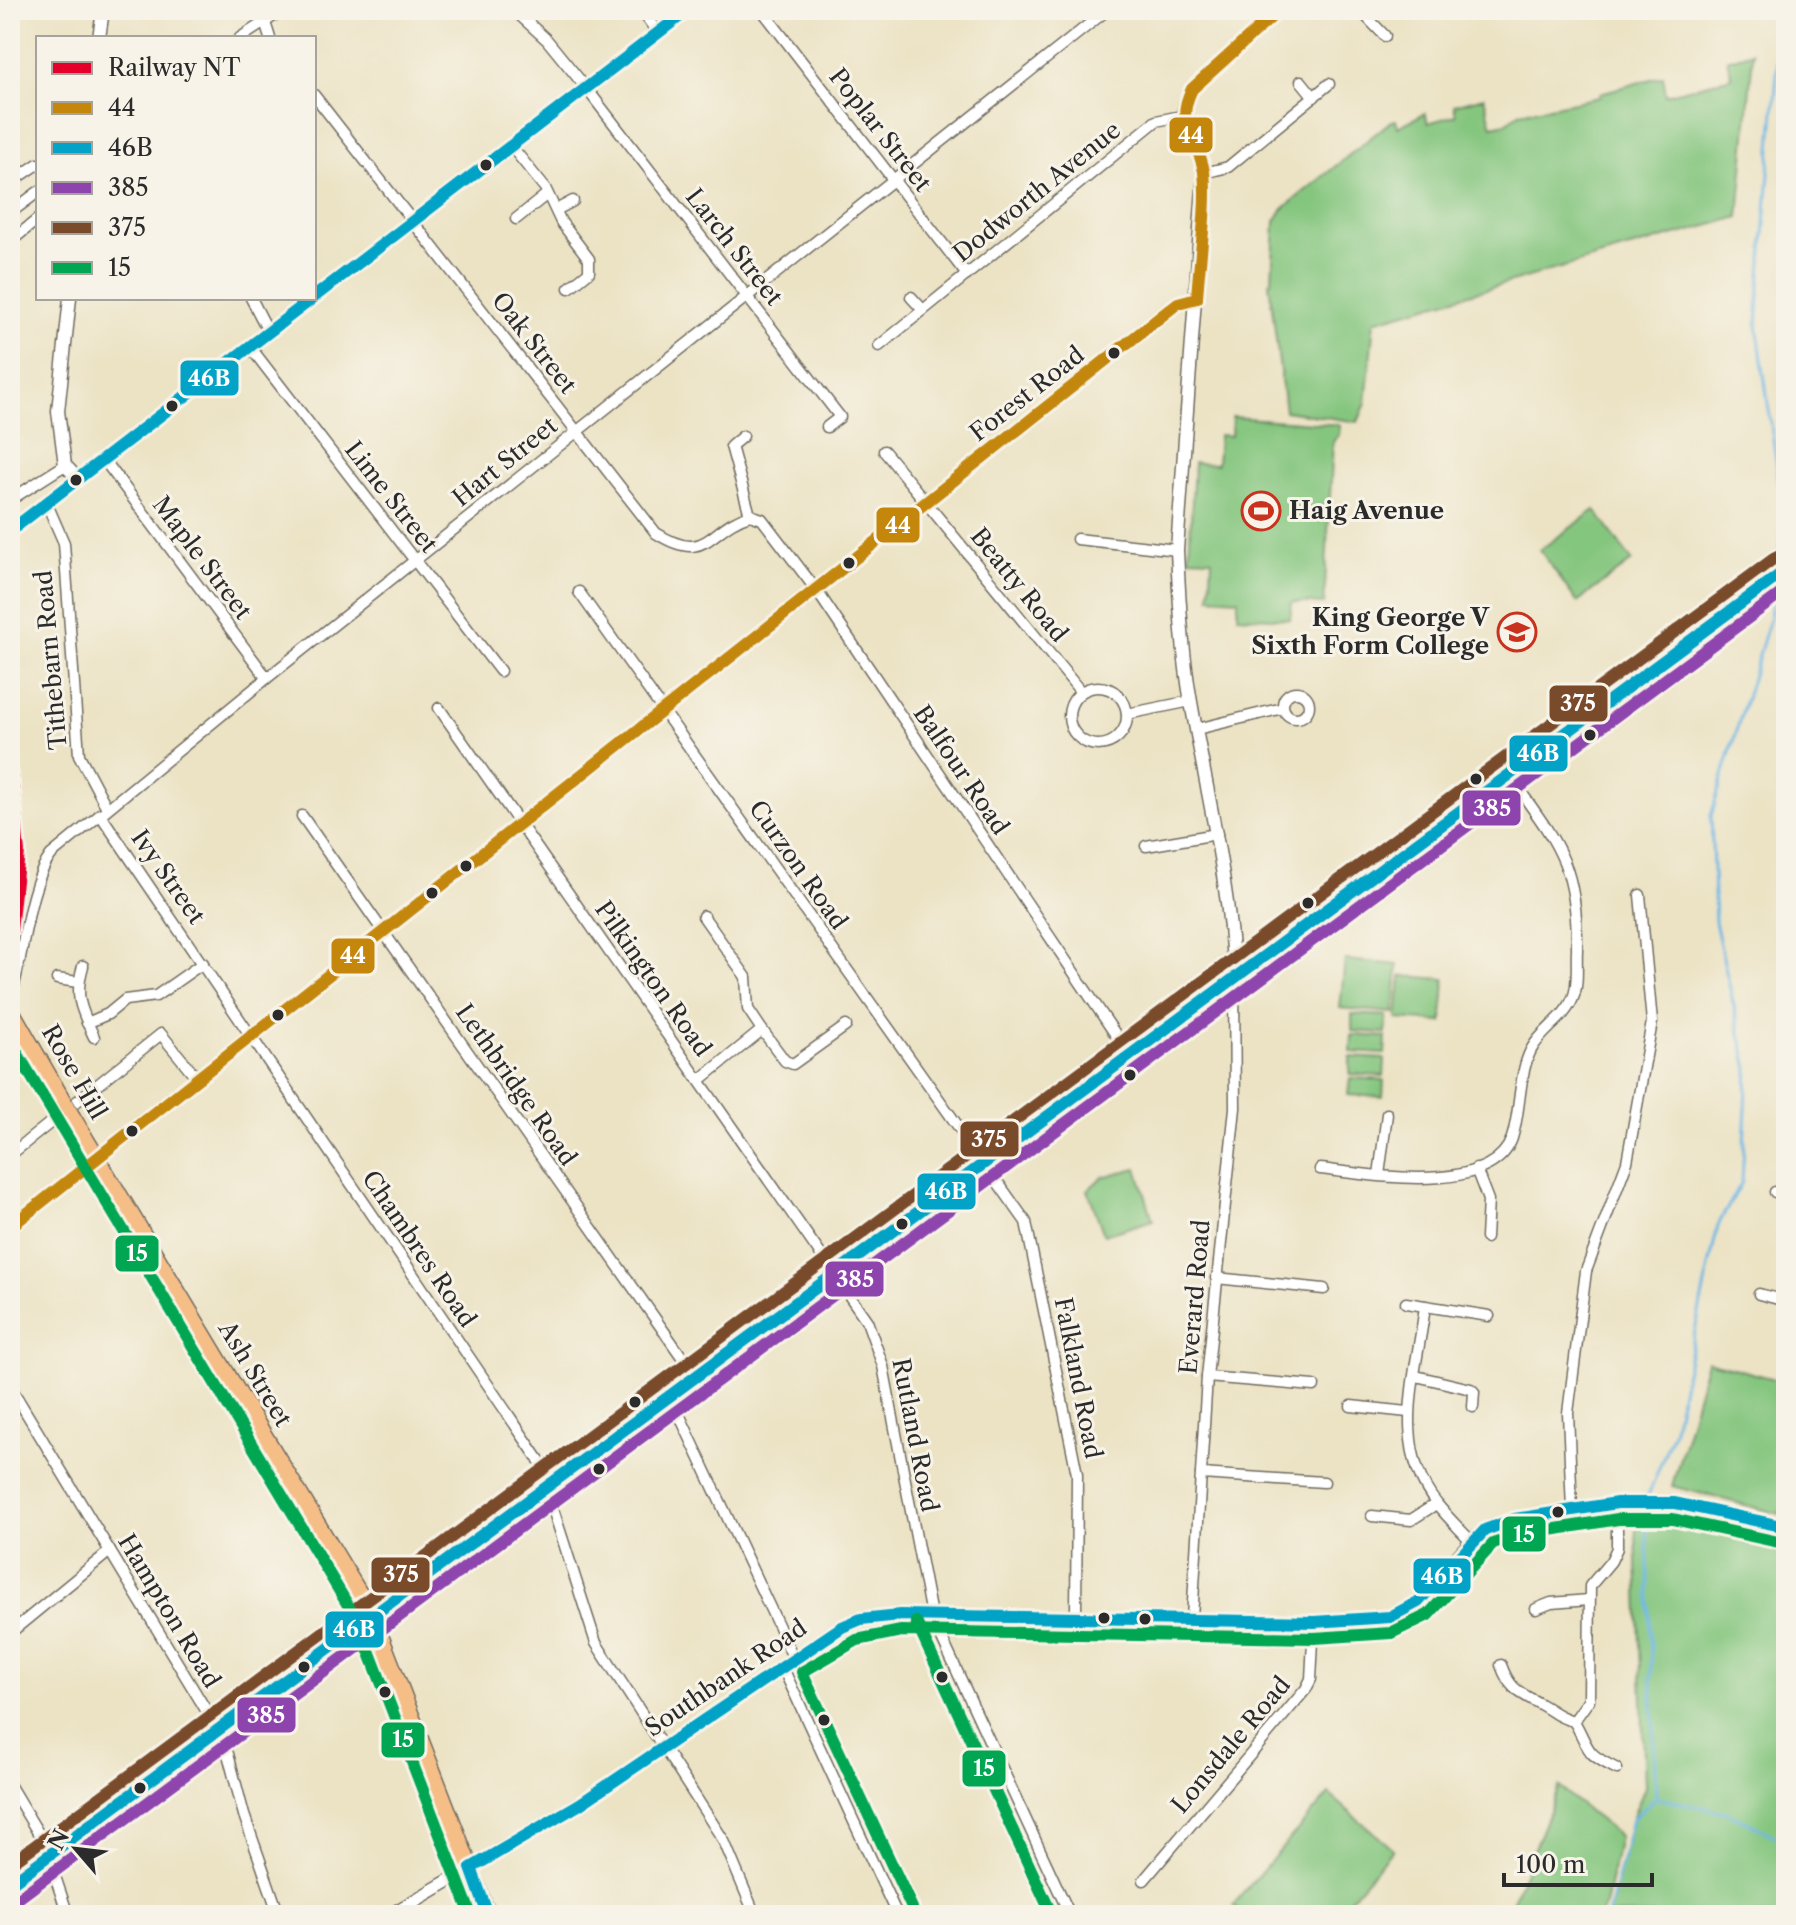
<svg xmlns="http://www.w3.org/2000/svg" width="1796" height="1925" viewBox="0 0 1796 1925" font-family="'Libre Caslon Text',serif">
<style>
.green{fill:#85c67f;stroke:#587855;stroke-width:2}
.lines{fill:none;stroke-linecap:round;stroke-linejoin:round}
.stream{stroke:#6cb6e4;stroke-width:3}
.minor-casing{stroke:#6f6b61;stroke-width:13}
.tertiary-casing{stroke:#6f6b61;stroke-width:15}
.primary-casing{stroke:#6f6b61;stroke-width:19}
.trunk-casing{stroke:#6f6b61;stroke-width:21}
.minor{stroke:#fff;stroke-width:10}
.tertiary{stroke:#fff;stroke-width:12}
.primary{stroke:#f6be87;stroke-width:16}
.trunk{stroke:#f6be87;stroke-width:18}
.primary-bridge-casing{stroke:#6f6b61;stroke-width:19;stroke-linecap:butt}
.primary-bridge{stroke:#f6be87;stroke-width:16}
.bus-1-casing{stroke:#f7f3e8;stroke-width:18}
.bus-2-casing{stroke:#f7f3e8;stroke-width:18}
.bus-3-casing{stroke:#f7f3e8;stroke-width:18}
.bus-4-casing{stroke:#f7f3e8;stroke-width:18}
.bus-5-casing{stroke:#f7f3e8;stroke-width:18}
.bus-1{stroke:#c4870b;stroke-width:12}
.bus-2{stroke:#02a3c6;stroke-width:12}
.bus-3{stroke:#8e44ad;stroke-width:12}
.bus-4{stroke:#7a4b2a;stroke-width:12}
.bus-5{stroke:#00a651;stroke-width:12}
.rail-1-casing{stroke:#f7f3e8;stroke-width:20}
.rail-1{stroke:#e4002b;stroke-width:14}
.bus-dot{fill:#2b2b2b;stroke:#f7f3e8;stroke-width:3}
.labels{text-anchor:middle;stroke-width:6;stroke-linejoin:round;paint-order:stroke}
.street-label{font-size:24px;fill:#2b2b2b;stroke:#f7f3e8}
.poi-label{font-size:24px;font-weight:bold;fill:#2b2b2b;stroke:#f7f3e8;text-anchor:start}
.line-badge{stroke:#f7f3e8;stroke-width:3}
.badge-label{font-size:22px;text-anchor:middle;font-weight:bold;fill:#fff}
</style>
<rect width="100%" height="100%" fill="#f7f3e8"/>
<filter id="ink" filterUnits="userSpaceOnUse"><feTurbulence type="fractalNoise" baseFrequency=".0125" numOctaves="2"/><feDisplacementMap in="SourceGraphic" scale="16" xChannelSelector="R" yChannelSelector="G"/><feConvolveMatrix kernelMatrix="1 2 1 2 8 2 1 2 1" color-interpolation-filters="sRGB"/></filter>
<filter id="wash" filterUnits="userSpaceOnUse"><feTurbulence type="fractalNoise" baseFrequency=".006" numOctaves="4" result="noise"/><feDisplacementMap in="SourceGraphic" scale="32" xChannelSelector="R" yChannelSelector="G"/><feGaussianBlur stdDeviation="1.8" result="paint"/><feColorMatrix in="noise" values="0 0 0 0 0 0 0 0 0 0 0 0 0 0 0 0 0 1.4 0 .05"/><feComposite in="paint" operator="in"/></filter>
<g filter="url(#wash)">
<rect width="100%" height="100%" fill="#ece3c5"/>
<g class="green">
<polygon points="1753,52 1739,217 1374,321 1366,403 1358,422 1285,411 1269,283 1272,280 1275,221 1283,209 1390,122 1396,120 1398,127 1425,113 1428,123 1456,115 1454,105 1484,97 1492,126 1506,123 1519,113 1600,97 1600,93 1663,76 1666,95 1732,77 1727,60"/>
<polygon points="1232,417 1340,425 1339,435 1333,442 1324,604 1292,602 1290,619 1238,616 1238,599 1210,597 1212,559 1189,558 1194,463 1217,464 1219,435 1231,436"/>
<polygon points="1595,510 1632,561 1577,602 1540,550"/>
<polygon points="1345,960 1398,965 1394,1013 1340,1008"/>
<polygon points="1401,976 1445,979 1442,1022 1397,1019"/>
<polygon points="1352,1014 1387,1016 1386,1033 1352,1031"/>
<polygon points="1352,1035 1386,1037 1385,1054 1351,1052"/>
<polygon points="1350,1057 1385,1059 1384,1076 1350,1074"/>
<polygon points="1350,1078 1384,1080 1383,1097 1348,1095"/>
<polygon points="1137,1168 1153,1220 1104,1235 1088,1190 1102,1177"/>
<polygon points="1707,1361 1786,1382 1786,1494 1780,1514 1672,1486"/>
<polygon points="1675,1503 1786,1535 1786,1915 1608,1915 1632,1819 1645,1787 1635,1504"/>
<polygon points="1559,1787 1619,1836 1605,1906 1601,1915 1507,1915"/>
<polygon points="1329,1794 1393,1849 1336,1915 1244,1915 1233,1905"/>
</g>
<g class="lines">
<g class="stream">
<polyline points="1777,568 1784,518 1757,324 1782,10"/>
<polyline points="1647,1499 1673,1432 1718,1225 1742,1182 1748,1069 1715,922 1711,816 1770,618 1774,587"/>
<polyline points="1646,1507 1656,1798"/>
<polyline points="1656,1798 1729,1813 1786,1842"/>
<polyline points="1608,1915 1632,1819 1656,1798"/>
</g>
</g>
</g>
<g filter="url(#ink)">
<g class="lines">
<g class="minor-casing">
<g id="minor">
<polyline points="261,10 270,38"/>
<polyline points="514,10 547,40 587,89 840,417 827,427"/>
<polyline points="641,10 658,33"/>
<polyline points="762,10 967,275"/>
<polyline points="1360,10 1385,36"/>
<polyline points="240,38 283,10"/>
<polyline points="1301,81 1314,97"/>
<path d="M314,95L656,533C708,566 708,527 750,515"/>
<polyline points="511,146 545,188 561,222 589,259 589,272 569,288"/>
<polyline points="1204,173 1228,167 1329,84"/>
<polyline points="10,183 38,164"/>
<polyline points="558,209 573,201"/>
<polyline points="10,213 38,192"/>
<polyline points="516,219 546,195"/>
<polyline points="10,242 38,219"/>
<polyline points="911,297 923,310"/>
<polyline points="251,298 269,333"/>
<polyline points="879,346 1156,121 1181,116"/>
<polyline points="251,348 500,671"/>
<polyline points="743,436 731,446 750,515"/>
<polyline points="884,451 1081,692"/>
<polyline points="105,461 267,678"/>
<polyline points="10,500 65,465"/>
<polyline points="47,504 64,543 79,755 107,808"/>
<polyline points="750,515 762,519 817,591 1130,1056"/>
<polyline points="1077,539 1177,550"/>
<polyline points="579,592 1026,1222 1077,1474 1076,1616"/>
<circle cx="1098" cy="716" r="29"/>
<circle cx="1296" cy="705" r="13"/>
<polyline points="439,708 867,1321 883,1366 931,1615 1070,1915"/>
<polyline points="1127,714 1191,701"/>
<polyline points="1197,729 1283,708"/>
<polyline points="100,814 554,1482"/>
<polyline points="302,816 696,1377"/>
<polyline points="1146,846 1217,834"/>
<polyline points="703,916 746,977 748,1009 762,1030"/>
<path d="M83,966C74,997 81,1009 94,1037"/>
<polyline points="57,979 78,982"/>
<path d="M10,999C24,957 27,887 51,855L267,678L1107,10"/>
<polyline points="87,1023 108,1014 125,1000 156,996 203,963"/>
<polyline points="700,1080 762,1030 785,1061 793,1064 846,1026"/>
<polyline points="10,1155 161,1034 197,1078"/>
<path d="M1320,1169C1366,1174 1491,1198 1512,1138C1521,1110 1518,1076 1531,1050C1541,1030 1565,1019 1573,998C1579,984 1576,965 1577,950C1578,862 1556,842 1508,774"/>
<polyline points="1476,1169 1488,1200 1486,1238"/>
<polyline points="1379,1175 1387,1114"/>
<polyline points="1775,1192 1786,1193"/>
<polyline points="10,1208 19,1220"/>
<polyline points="1216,1278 1324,1289"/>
<polyline points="1759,1294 1786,1301"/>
<polyline points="1406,1303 1489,1316"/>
<path d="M1425,1306C1417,1373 1390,1446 1437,1504C1447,1517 1460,1529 1471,1541"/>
<polyline points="1416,1376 1471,1389 1474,1392 1473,1407"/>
<polyline points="1207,1377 1314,1386"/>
<polyline points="10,1386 215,1725 228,1754 244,1815 279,1915"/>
<polyline points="670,1395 794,1659"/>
<polyline points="1351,1406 1408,1412"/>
<polyline points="1201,1474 1324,1482"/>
<polyline points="543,1490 552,1506 596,1643 724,1841 755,1915"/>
<polyline points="1572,1510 1568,1413 1586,1271 1627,1162 1652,1022 1640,895"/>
<polyline points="1372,1516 1411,1520 1436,1504"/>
<polyline points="1536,1609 1551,1603 1589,1600"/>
<polyline points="1192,1618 1207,1377 1235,1108 1234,979"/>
<polyline points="10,1633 110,1551"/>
<path d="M1501,1665C1510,1690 1519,1692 1540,1704C1553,1711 1559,1718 1574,1721"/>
<polyline points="782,1666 897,1915"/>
<path d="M1617,1769C1583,1752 1591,1751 1574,1721L1589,1700L1590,1586L1611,1561L1617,1548V1503"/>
<polyline points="10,1786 43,1841 68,1915"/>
<polyline points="1144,1880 1306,1689 1311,1679 1314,1622"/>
</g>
</g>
<g class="tertiary-casing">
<g id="tertiary">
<polyline points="99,38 103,10"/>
<polyline points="70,298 58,411 65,465 78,479"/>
<polyline points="10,531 688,10"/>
<path d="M1234,979C1230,885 1207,794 1191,702C1182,652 1179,600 1177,550L1204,173C1198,138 1170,123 1192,89L1279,10"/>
<polyline points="10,1227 1178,303 1197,298"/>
<polyline points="390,1915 580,1804 842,1627 861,1619 900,1615 1314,1622 1390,1617 1418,1602 1471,1541 1485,1530 1515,1519 1617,1503 1675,1503 1786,1527"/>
</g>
</g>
<g class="primary-casing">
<polyline id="primary" points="72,1117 372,1615 488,1915"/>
</g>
<g class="trunk-casing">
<polyline id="trunk" points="10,1884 1786,570"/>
</g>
<use href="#minor" class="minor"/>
<use href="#tertiary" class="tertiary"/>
<use href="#primary" class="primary"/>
<use href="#trunk" class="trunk"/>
<g class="primary-bridge-casing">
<polyline id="primary-bridge" points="10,1009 72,1117"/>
</g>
<use href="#primary-bridge" class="primary-bridge"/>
<g class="bus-1-casing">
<g id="bus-1">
<path d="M1197,298C1199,261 1208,207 1204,172C1199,137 1173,127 1192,89L1279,10"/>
<polyline points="10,1227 1178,303 1197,298"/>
</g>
</g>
<g class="bus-2-casing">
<g id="bus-2">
<polyline points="314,297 688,10"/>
<polyline points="10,531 313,298"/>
<polyline points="10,1884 1786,570"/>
<polyline points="488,1915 471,1868 580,1804 842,1627 861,1619 900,1615 1314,1622 1390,1617 1418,1602 1485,1530 1515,1519 1617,1503 1675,1503 1786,1527"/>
</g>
</g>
<g class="bus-3-casing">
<polyline id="bus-3" points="20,1897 1786,590"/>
</g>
<g class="bus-4-casing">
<polyline id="bus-4" points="10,1864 1776,557"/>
</g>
<g class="bus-5-casing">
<g id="bus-5">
<polyline points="10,1041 358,1622 471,1915"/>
<polyline points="916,1622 1052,1915"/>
<polyline points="912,1908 802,1672 857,1640 901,1631 1314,1638 1391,1633 1428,1615 1493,1544 1519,1535 1618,1519 1673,1519 1783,1543"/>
</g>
</g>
<use href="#bus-1" class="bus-1"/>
<use href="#bus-2" class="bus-2"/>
<use href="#bus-3" class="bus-3"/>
<use href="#bus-4" class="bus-4"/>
<use href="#bus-5" class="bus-5"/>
<g class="rail-1-casing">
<polyline id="rail-1" points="10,773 18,852 10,930"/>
</g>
<use href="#rail-1" class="rail-1"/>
</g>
</g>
<defs>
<g id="stadium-ring" transform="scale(2)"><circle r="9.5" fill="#f7f3e8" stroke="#c8321e" stroke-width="1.5"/><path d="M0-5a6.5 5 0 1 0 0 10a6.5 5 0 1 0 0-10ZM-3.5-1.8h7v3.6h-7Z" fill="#c8321e"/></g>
<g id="university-ring" transform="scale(2)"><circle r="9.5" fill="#f7f3e8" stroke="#c8321e" stroke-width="1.5"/><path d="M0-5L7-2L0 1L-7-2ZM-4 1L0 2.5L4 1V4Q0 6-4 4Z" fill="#c8321e"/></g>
</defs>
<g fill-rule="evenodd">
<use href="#stadium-ring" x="1261" y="511"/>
<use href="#university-ring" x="1517" y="632"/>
</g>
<g class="bus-dot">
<circle cx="486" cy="165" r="7"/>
<circle cx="1114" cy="353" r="7"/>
<circle cx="172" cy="406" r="7"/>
<circle cx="76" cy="480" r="7"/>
<circle cx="849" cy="563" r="7"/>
<circle cx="1590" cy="735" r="7"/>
<circle cx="1476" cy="779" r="7"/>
<circle cx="466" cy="866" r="7"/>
<circle cx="432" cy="893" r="7"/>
<circle cx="1308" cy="903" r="7"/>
<circle cx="278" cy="1015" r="7"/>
<circle cx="1130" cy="1075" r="7"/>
<circle cx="132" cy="1131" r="7"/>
<circle cx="902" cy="1224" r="7"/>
<circle cx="635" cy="1402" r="7"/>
<circle cx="599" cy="1469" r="7"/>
<circle cx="1558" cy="1512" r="7"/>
<circle cx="1104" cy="1618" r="7"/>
<circle cx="1145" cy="1619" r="7"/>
<circle cx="304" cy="1667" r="7"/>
<circle cx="942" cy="1677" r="7"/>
<circle cx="385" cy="1692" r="7"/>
<circle cx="824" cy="1720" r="7"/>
<circle cx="140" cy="1788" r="7"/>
</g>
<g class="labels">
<g class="street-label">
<text transform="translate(880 130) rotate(52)" y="8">Poplar Street</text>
<text transform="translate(1037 192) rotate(-39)" y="8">Dodworth Avenue</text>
<text transform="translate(734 247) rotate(52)" y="8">Larch Street</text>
<text transform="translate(534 343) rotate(52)" y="8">Oak Street</text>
<text transform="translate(1027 394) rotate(-38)" y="8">Forest Road</text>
<text transform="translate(505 462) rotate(-39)" y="8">Hart Street</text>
<text transform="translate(391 497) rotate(52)" y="8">Lime Street</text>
<text transform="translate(202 558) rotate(53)" y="8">Maple Street</text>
<text transform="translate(1019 585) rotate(51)" y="8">Beatty Road</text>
<text transform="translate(51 660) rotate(-95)" y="8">Tithebarn Road</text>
<text transform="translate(961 770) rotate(56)" y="8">Balfour Road</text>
<text transform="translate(798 865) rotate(55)" y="8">Curzon Road</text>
<text transform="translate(168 877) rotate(55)" y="8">Ivy Street</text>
<text transform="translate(653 979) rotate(55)" y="8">Pilkington Road</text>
<text transform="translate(74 1072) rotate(60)" y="8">Rose Hill</text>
<text transform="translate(516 1085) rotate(55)" y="8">Lethbridge Road</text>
<text transform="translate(419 1249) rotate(56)" y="8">Chambres Road</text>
<text transform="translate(1195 1297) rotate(-85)" y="8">Everard Road</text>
<text transform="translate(255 1374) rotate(59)" y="8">Ash Street</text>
<text transform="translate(1078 1378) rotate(79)" y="8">Falkland Road</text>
<text transform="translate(915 1435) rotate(79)" y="8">Rutland Road</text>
<text transform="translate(169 1611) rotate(59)" y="8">Hampton Road</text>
<text transform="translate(726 1678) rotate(-34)" y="8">Southbank Road</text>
<text transform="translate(1231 1745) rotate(-50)" y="8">Lonsdale Road</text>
</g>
<g class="poi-label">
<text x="1289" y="519">Haig Avenue</text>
<text x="1489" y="626" text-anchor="end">King George V<tspan x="1489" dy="28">Sixth Form College</tspan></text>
</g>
</g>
<g class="line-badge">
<rect x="1168" y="116" width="46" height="38" rx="8" fill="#c4870b"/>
<rect x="179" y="359" width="61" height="38" rx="8" fill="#02a3c6"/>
<rect x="875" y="506" width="46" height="38" rx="8" fill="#c4870b"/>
<rect x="1548" y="684" width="61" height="39" rx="8" fill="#7a4b2a"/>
<rect x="1508" y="734" width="61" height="39" rx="8" fill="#02a3c6"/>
<rect x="1461" y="789" width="61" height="38" rx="8" fill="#8e44ad"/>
<rect x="330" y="937" width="46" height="38" rx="8" fill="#c4870b"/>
<rect x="959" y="1120" width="61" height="38" rx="8" fill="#7a4b2a"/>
<rect x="916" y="1172" width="61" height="39" rx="8" fill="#02a3c6"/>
<rect x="114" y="1234" width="46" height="39" rx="8" fill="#00a651"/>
<rect x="824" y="1260" width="61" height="38" rx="8" fill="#8e44ad"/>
<rect x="1501" y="1515" width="46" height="38" rx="8" fill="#00a651"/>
<rect x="370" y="1556" width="61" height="38" rx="8" fill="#7a4b2a"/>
<rect x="1412" y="1557" width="60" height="38" rx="8" fill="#02a3c6"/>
<rect x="324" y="1610" width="61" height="39" rx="8" fill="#02a3c6"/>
<rect x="236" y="1696" width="61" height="38" rx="8" fill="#8e44ad"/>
<rect x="380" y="1721" width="46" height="38" rx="8" fill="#00a651"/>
<rect x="961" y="1749" width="46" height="39" rx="8" fill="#00a651"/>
</g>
<g class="badge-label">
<text x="1191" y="143">44</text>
<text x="209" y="386">46B</text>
<text x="898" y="533">44</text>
<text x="1578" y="711">375</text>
<text x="1538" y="761">46B</text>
<text x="1492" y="816">385</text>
<text x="353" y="963">44</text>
<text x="989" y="1147">375</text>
<text x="946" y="1199">46B</text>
<text x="137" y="1261">15</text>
<text x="855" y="1287">385</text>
<text x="1524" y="1542">15</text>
<text x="401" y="1582">375</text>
<text x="1442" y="1584">46B</text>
<text x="354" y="1637">46B</text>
<text x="266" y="1723">385</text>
<text x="403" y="1747">15</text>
<text x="984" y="1776">15</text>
</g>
<rect width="1796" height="1925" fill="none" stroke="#f7f3e8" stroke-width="40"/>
<rect x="36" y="36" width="280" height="264" fill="#f7f3e8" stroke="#a5a39c" stroke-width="2"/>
<rect x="52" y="62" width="40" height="12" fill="#e4002b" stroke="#a5a39c" stroke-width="2"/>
<text x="108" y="76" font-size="24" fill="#2b2b2b">Railway NT</text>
<rect x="52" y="102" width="40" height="12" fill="#c4870b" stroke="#a5a39c" stroke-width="2"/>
<text x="108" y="116" font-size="24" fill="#2b2b2b">44</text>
<rect x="52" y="142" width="40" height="12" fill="#02a3c6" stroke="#a5a39c" stroke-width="2"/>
<text x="108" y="156" font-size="24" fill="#2b2b2b">46B</text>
<rect x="52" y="182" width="40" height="12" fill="#8e44ad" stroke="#a5a39c" stroke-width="2"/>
<text x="108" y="196" font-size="24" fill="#2b2b2b">385</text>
<rect x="52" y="222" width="40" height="12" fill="#7a4b2a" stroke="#a5a39c" stroke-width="2"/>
<text x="108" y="236" font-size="24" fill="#2b2b2b">375</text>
<rect x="52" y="262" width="40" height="12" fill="#00a651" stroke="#a5a39c" stroke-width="2"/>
<text x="108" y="276" font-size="24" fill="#2b2b2b">15</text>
<g transform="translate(76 1849) rotate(298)" stroke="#f7f3e8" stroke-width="6" paint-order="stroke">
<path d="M0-6L14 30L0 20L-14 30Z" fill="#2b2b2b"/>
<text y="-12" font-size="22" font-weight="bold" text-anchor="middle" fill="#2b2b2b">N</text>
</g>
<path d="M1504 1873v12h148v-12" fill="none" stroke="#2b2b2b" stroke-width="4"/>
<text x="1516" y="1873" font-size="24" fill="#2b2b2b" stroke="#f7f3e8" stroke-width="6" paint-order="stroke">100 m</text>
</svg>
